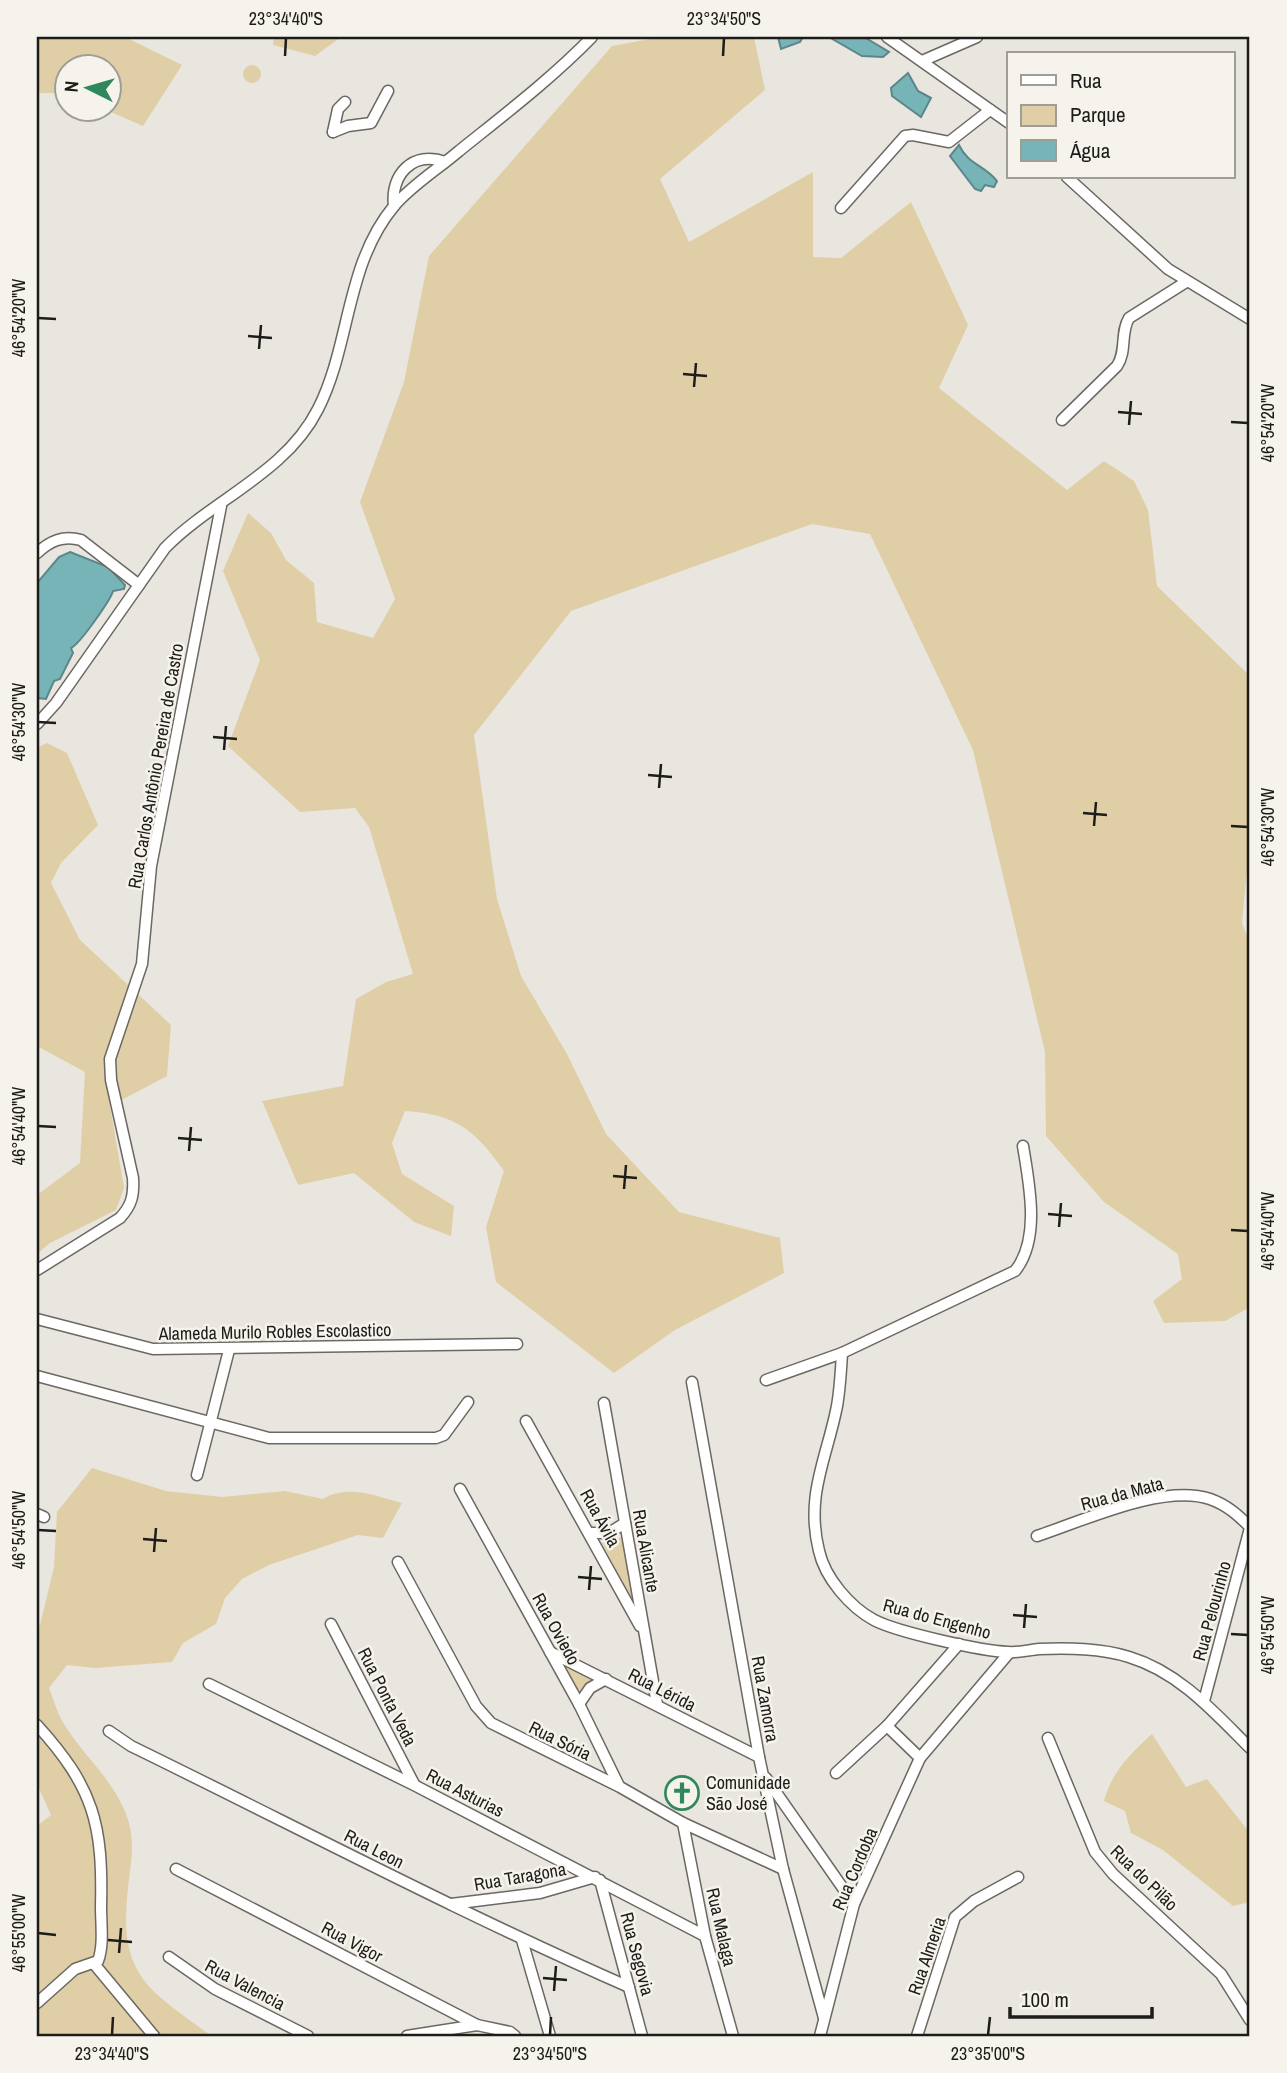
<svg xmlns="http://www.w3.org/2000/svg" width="1287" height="2073" viewBox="0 0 1287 2073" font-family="'Archivo Narrow',sans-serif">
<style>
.green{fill:#e0cfa6}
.water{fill:#77b4b8;stroke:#5c8689;stroke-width:2}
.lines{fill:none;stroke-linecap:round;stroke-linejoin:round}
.minor-casing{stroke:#6b6862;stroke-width:13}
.minor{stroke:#fff;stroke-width:10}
.ticks{fill:none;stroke:#1d1c1a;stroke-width:2.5}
.labels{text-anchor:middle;stroke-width:5;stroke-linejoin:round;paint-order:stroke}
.street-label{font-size:18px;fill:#1d1c1a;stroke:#f6f3ec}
.poi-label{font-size:18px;fill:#1d1c1a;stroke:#f6f3ec;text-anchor:start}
.neatline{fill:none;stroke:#1d1c1a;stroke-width:2.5}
.ticks-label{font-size:18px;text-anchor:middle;fill:#1d1c1a}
</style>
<rect width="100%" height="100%" fill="#e8e6df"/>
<g class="green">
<polygon points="37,37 125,37 182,65 143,126 104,109 108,108 108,66 66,66 66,93 37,93"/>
<polygon points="274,37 341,37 315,56 273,45"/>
<path d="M661,37H754L765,90L660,179L689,242L813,172V257L841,258L911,202L968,325L939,388L1067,490L1104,461L1134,481L1148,510L1157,586L1250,676V839L1242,923L1250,943V1307L1225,1321L1164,1323L1153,1301L1182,1279L1178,1254L1104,1202L1046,1136L1045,1052L973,750L870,534L812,524L571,611L474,735L497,899L521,976L567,1054L606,1134L679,1212L780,1238L784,1273L675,1330L614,1373L496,1282L486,1227L504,1171C475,1130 456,1114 405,1111L392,1143L402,1174L454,1206L451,1236L414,1222L354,1173L298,1185L262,1101L343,1086L356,999L386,982L413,974L369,827L355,808L300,812L228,746L260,660L223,571L248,513L271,533L286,560L314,583L317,622L373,638L395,599L360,502L404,382L429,256L612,46Z"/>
<circle cx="252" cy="74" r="9"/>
<polygon points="47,743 67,753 98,825 61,863 51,883 80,940 171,1025 167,1076 110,1106 124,1188 116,1210 50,1243 37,1254 37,1195 80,1163 85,1072 37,1046 37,748"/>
<path d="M92,1468L166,1491L222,1497L285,1491L323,1499C347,1484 376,1496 402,1503L383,1538L358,1535L269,1565L242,1579L225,1598L216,1624L183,1643L172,1662L95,1668L67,1665L49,1688C54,1701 58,1716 66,1727C85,1757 113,1780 126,1814C136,1840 131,1861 128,1888C118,1975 147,1989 212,2036H37V1826L51,1815L37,1784V1625H40L54,1567L57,1512Z"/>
<polygon points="622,1537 634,1603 602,1543"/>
<polygon points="561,1664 594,1679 581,1693"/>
<path d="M1152,1734L1186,1787L1207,1779L1250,1833V1902L1233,1906L1163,1850L1131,1833L1125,1811L1104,1801C1111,1773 1131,1753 1152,1734Z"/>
</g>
<g class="water">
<polygon points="778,37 803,37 800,42 781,49"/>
<polygon points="829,37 864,37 889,52 883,57 862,56"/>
<polygon points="908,73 918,91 931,98 921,117 892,96 891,88"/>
<path d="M959,145C968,165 985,165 997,181L994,187L985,185L981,191L975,189L950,156Z"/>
<path d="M70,552L108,567L125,585L124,589L113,591C111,599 80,644 71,648L73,653L60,679L54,681L46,699L37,698V583L59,557Z"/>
</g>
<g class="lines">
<g class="minor-casing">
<g id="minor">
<polyline points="887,37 1009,123"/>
<polyline points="922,61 977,37"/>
<polyline points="333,132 348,126 371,123 388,91"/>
<polyline points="333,132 338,109 345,102"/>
<polyline points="1067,177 1168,269 1250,319"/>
<path d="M394,206C390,175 413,150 445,162"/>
<polyline points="841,208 905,136 913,135 949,142 990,110"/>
<path d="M1062,420L1117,366C1127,351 1120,333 1129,318L1186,282"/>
<path d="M37,553C50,541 63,535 81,540L139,585"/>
<path d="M37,724L56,703L165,548C213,499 286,473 318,409C351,344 345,265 394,206C412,185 438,169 459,151C505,114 551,79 592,37"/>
<path d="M37,1270L120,1218C132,1205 134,1195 133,1178L111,1080L110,1059L142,964L151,866L221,506"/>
<polyline points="37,1319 153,1349 517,1344"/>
<path d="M842,1353C841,1371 840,1389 837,1406C827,1458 805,1495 819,1551C825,1578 850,1607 874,1620C897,1632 981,1651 1008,1652C1018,1653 1029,1650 1039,1649C1068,1648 1101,1648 1129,1657C1179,1672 1214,1712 1250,1748"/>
<polyline points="37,1376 269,1438 436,1438 444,1435 468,1402"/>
<path d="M766,1380L842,1353L1015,1271C1041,1239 1029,1183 1023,1146"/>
<polyline points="692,1382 759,1757 783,1869 824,2018"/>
<polyline points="604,1403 657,1704"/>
<polyline points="526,1421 640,1626"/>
<polyline points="197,1475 229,1350"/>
<polyline points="460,1489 579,1704 619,1786"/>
<polyline points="37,1514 44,1517"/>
<polyline points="591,1533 609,1533 625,1523"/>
<path d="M1037,1536C1083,1521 1163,1483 1210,1499C1227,1505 1238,1515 1250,1527"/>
<polyline points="398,1562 476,1706 491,1723 620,1787 683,1823 783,1869"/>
<polyline points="331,1624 414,1784"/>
<polyline points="550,1652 759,1757"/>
<polyline points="209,1684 414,1785 705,1936"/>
<polyline points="1204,1701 1250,1528"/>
<polyline points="579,1704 590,1688 606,1679"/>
<path d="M37,1725C94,1788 103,1824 101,1907C101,1924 104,1945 98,1961L75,1969L37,2003"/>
<polyline points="887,1726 920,1758"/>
<path d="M109,1731L131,1746C297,1827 460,1913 629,1987"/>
<polyline points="1048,1738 1095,1852 1113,1874 1221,1974 1250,2020"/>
<polyline points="836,1773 887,1726 959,1644"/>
<polyline points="766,1778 854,1904"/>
<polyline points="683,1823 705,1936 733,2036"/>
<polyline points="176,1869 477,2025 510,2032 515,2036"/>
<polyline points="600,1880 642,2036"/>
<polyline points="451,1904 540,1893 595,1877"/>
<polyline points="522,1940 550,2036"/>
<polyline points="169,1957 215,1989 308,2036"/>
<polyline points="95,1965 154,2036"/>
<polyline points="407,2036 477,2025"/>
<polyline points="820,2036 854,1904 920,1758 1009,1653"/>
<polyline points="917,2036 955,1917 974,1901 1018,1877"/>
</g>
</g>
<use href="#minor" class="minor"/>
</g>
<path class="ticks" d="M285,56L286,38M723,56L724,38M38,318L56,319M248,336L272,338M259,349L261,325M683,374L707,376M694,387L696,363M1118,412L1142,414M1231,422L1248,423M1129,425L1131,401M38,722L56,723M213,737L237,739M224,750L226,726M648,775L672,777M659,788L661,764M1083,813L1107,815M1094,826L1096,802M1231,826L1248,827M38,1126L56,1127M178,1138L202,1140M189,1151L191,1127M613,1176L637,1178M624,1189L626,1165M1048,1214L1072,1216M1059,1227L1061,1203M1231,1230L1248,1231M38,1530L56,1531M143,1539L167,1541M154,1552L156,1528M578,1577L602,1579M589,1590L591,1566M1013,1615L1037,1617M1024,1628L1026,1604M1231,1634L1248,1635M38,1933L56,1935M108,1940L132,1942M119,1953L121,1928M543,1978L567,1980M554,1991L556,1966M112,2035L113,2017M550,2035L551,2017M988,2035L990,2017"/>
<defs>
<g id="church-ring" transform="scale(1.75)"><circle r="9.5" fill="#f6f3ec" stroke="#2f885c" stroke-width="1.5"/><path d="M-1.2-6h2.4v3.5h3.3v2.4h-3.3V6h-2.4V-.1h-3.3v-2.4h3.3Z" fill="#2f885c"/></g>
</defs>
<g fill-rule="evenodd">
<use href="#church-ring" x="682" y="1793"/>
</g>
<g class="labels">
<g class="street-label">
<text transform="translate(156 766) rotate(-80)" y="6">Rua Carlos Antônio Pereira de Castro</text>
<text transform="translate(275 1332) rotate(-1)" y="6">Alameda Murilo Robles Escolastico</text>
<text transform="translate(1122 1494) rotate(-15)" y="6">Rua da Mata</text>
<text transform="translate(600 1518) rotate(61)" y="6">Rua Ávila</text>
<text transform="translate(646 1551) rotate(80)" y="6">Rua Alicante</text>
<text transform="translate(1212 1611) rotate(-75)" y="6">Rua Pelourinho</text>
<text transform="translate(937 1619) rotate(15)" y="6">Rua do Engenho</text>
<text transform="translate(556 1629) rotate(61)" y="6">Rua Oviedo</text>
<text transform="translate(662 1690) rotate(27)" y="6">Rua Lérida</text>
<text transform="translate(387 1697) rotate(63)" y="6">Rua Ponta Veda</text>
<text transform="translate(765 1699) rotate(80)" y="6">Rua Zamorra</text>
<text transform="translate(560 1741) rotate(26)" y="6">Rua Sória</text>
<text transform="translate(465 1793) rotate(27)" y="6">Rua Asturias</text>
<text transform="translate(374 1849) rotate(27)" y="6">Rua Leon</text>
<text transform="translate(855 1869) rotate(-67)" y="6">Rua Cordoba</text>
<text transform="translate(520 1877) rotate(-10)" y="6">Rua Taragona</text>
<text transform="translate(1144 1878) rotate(44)" y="6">Rua do Pilão</text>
<text transform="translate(721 1927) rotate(77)" y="6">Rua Malaga</text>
<text transform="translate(352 1942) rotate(28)" y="6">Rua Vigor</text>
<text transform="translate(637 1954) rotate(75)" y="6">Rua Segovia</text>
<text transform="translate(927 1956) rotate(-71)" y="6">Rua Almeria</text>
<text transform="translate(245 1985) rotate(28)" y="6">Rua Valencia</text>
</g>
<g class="poi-label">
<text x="706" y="1789">Comunidade<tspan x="706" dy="21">São José</tspan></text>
</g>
</g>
<rect width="1287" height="2073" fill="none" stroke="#f6f3ec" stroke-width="77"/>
<rect x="1007" y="52" width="228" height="126" fill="#f6f3ec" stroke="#9f9d98" stroke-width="2"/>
<rect x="1021" y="75" width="35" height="10" fill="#ffffff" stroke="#9f9d98" stroke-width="2"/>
<text x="1070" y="88" font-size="21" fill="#1d1c1a">Rua</text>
<rect x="1021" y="105" width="35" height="21" fill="#e0cfa6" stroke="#9f9d98" stroke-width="2"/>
<text x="1070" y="122" font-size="21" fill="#1d1c1a">Parque</text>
<rect x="1021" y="140" width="35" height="21" fill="#77b4b8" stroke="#9f9d98" stroke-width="2"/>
<text x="1070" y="158" font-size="21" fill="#1d1c1a">Água</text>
<g transform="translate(88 88) rotate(275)"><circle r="33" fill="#f6f3ec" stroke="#9f9d98" stroke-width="2"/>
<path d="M0-5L12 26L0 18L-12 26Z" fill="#2f885c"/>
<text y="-10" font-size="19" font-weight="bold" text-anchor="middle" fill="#1d1c1a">N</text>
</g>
<path d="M1010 2007v10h142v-10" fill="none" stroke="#1d1c1a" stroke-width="3.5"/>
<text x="1021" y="2007" font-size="21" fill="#1d1c1a" stroke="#f6f3ec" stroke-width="5" paint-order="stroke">100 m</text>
<rect x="38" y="38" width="1210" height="1997" class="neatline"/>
<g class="ticks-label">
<text x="286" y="25">23°34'40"S</text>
<text x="724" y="25">23°34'50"S</text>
<text transform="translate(19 318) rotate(-90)" y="6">46°54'20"W</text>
<text transform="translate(1268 423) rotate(-90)" y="6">46°54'20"W</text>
<text transform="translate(19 722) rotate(-90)" y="6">46°54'30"W</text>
<text transform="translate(1268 827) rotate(-90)" y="6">46°54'30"W</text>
<text transform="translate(19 1126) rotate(-90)" y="6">46°54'40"W</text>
<text transform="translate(1268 1231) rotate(-90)" y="6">46°54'40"W</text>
<text transform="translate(19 1530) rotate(-90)" y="6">46°54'50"W</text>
<text transform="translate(1268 1635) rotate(-90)" y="6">46°54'50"W</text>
<text transform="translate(19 1933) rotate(-90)" y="6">46°55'00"W</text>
<text x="112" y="2060">23°34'40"S</text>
<text x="550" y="2060">23°34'50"S</text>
<text x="988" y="2060">23°35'00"S</text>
</g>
</svg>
